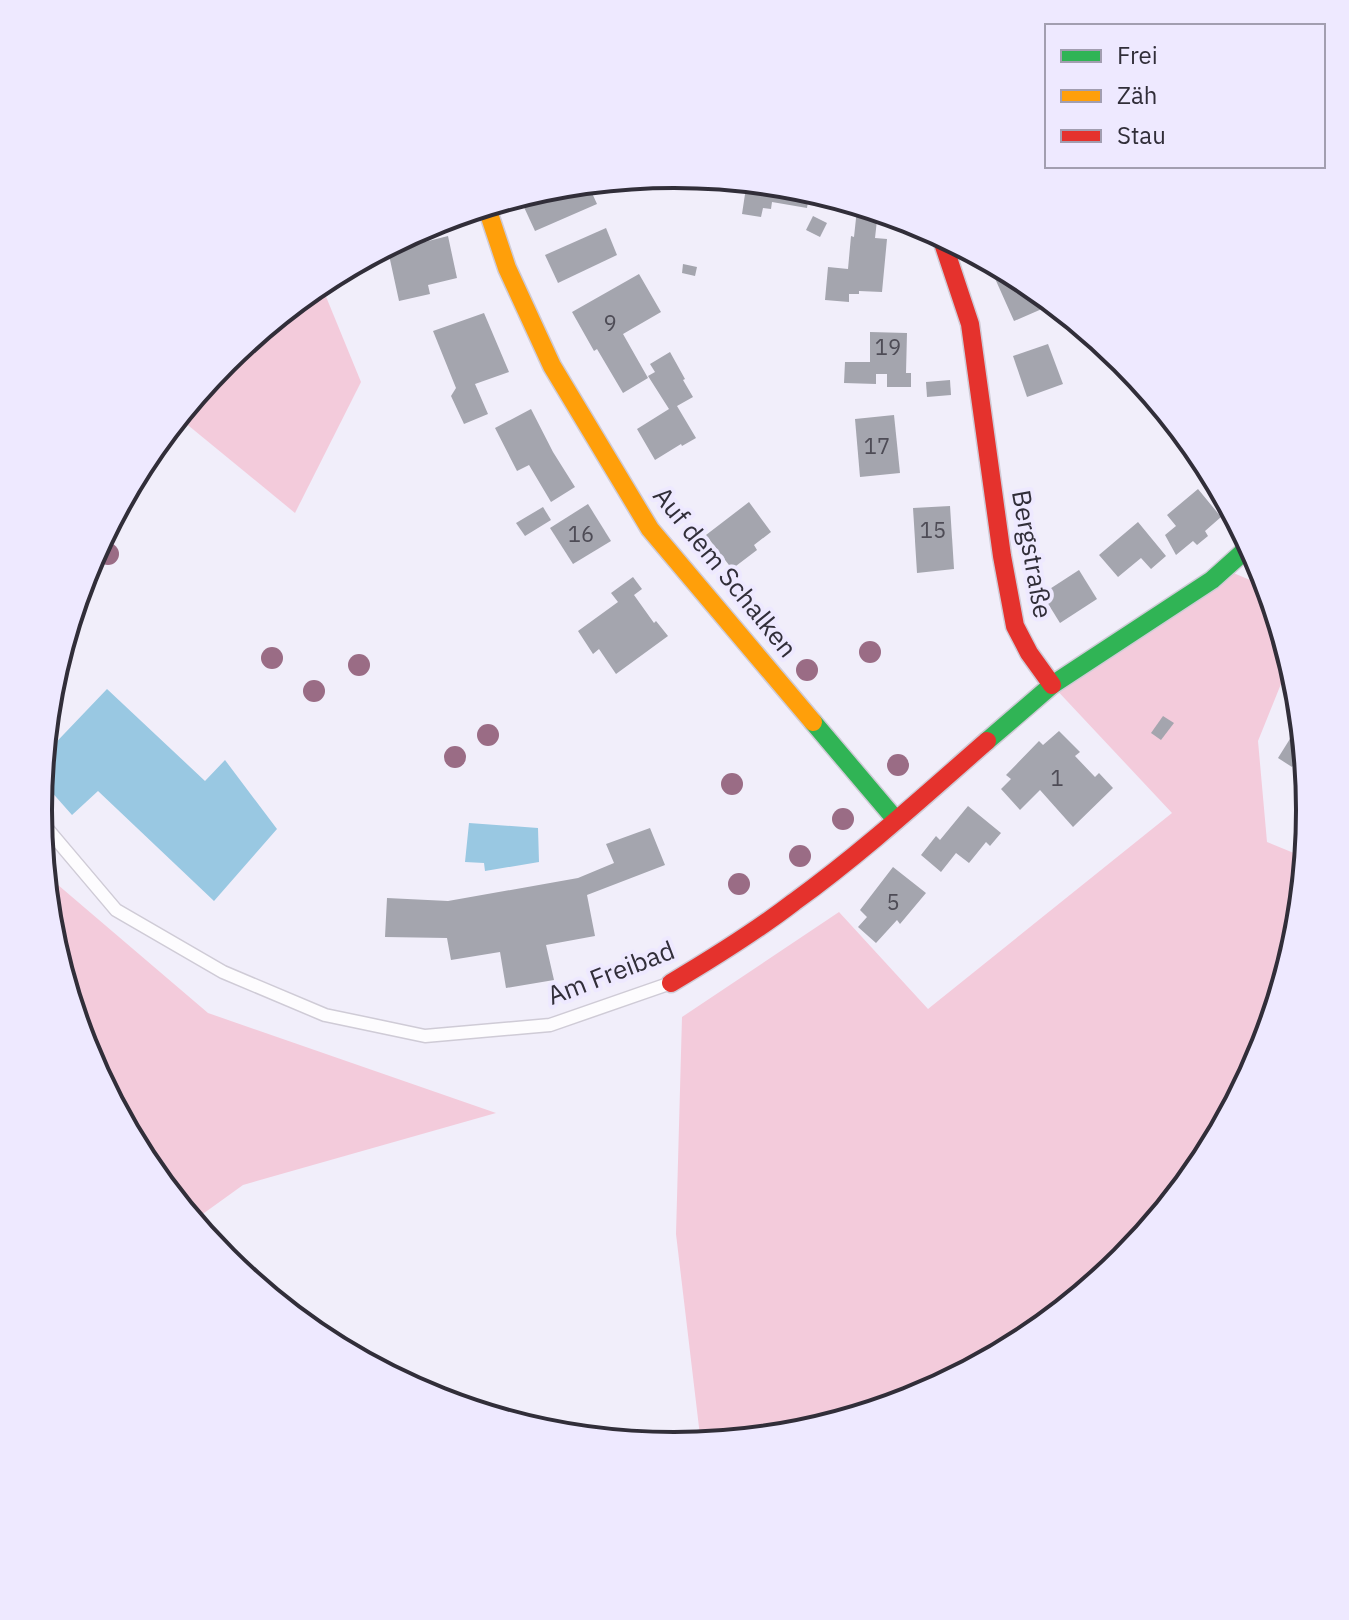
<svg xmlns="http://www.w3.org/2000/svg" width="1349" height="1620" viewBox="0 0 1349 1620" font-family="'IBM Plex Sans',sans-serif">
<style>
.green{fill:#f3cbdb}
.water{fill:#99c8e2}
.building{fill:#a4a5ae}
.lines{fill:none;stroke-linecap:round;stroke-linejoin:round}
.lane-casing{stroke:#cfcbd6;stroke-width:15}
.fast-casing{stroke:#cfcbd6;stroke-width:21}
.slow-casing{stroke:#cfcbd6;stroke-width:21}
.jam-casing{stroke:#cfcbd6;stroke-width:21}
.lane{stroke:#fdfcfe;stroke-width:12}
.fast{stroke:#30b455;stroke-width:18}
.slow{stroke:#ff9f0a;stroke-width:18}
.jam{stroke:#e5322d;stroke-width:18}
.tree{fill:#9a6c85}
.labels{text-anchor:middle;stroke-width:8;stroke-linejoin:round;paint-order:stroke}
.number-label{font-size:22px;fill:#4e4c56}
.street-label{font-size:26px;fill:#312e39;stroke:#eee9ff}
.rim{fill:none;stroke:#312e39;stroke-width:4}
</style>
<rect width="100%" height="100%" fill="#f1eefa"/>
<g class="green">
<polygon points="320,282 361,382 295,513 178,417 225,360"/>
<polygon points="1224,569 1269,588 1291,659 1258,741 1267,842 1306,858 1299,935 1262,1054 1203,1164 1124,1260 1028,1339 918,1398 798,1434 701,1444 676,1234 682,1017 839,912 928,1009 1172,813 1052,685"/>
<polygon points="44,873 208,1013 496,1113 243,1185 193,1221 145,1163 86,1053 50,934"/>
</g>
<g class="water">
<polygon points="107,689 205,781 225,760 277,829 214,901 98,791 72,815 41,780 43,756"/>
<polygon points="469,823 538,828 539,862 485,871 484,863 465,862"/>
</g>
<g class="building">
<polygon points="747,181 799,186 810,189 807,208 772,202 771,209 763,208 761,217 742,214"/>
<polygon points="587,182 597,204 535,231 523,205 551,193 553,197 570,190 567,184"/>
<polygon points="857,209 878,211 875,238 887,239 882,292 859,291 859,294 849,294 849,302 825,300 828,267 848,269 851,236 854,237"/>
<polygon points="813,216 827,223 820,237 806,230"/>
<polygon points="606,228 617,255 558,283 545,255"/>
<polygon points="448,236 457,278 428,285 430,294 399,301 389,255 365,261 364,258 387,245 389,251"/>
<polygon points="991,261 1028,281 1046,296 1051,305 1014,321 993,274 996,272"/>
<polygon points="683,264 697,267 695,276 682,273"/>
<polygon points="639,274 661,312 623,334 648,378 623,393 597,349 594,351 572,312"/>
<polygon points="484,313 509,372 475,384 488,414 464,424 451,396 456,388 433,331"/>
<polygon points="870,332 907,333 906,373 911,373 911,387 887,387 887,374 876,374 876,384 844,383 845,362 870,362"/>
<polygon points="1048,344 1063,384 1027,397 1013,356"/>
<polygon points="670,352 685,379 683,380 693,397 677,406 696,438 682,446 681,444 655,460 637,429 669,409 648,376 655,372 650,364"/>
<polygon points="950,380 951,395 927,397 926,382"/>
<polygon points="531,409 553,452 575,487 551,502 529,465 517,471 495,428"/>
<polygon points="894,415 900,473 860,477 855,419"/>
<polygon points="1198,489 1221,517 1205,531 1208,536 1197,545 1193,541 1176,555 1165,535 1176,526 1167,515"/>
<polygon points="749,502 771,532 754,545 757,550 732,569 706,535"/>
<polygon points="588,504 611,541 573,564 550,528"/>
<polygon points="950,506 954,569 917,573 913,508"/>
<polygon points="543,507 551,520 525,536 516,523"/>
<polygon points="1138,522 1166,556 1151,569 1141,558 1118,577 1099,555"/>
<polygon points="1079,570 1097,599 1060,623 1042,594"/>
<polygon points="633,577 642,589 634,595 654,623 656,621 668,636 616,674 599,649 593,654 578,631 618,602 611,593"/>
<polygon points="1163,716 1174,723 1161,740 1151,733"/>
<polygon points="1059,731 1080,752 1075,756 1095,777 1099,773 1113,788 1073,827 1040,790 1020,810 1001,789 1011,779 1006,775 1039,741 1043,745"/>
<polygon points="1293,734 1304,741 1305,747 1292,767 1278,758"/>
<polygon points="968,806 1001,833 990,846 986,842 969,863 956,853 941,872 921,855 936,836 940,840"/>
<polygon points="650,828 665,865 587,895 595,936 546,945 554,980 506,988 500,952 451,960 447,938 385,937 387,898 448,901 578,878 614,863 606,844"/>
<polygon points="893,867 926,893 900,924 897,920 876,943 858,927 867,917 860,910"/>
</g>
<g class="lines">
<g class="lane-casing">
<polyline id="lane" points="39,819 116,910 223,972 325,1015 425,1036 550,1025 671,983"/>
</g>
<g class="fast-casing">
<g id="fast">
<polyline points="813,722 896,820"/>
<polyline points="987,741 1052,685 1212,580 1251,545"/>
</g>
</g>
<g class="slow-casing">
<polyline id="slow" points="486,205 507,268 552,366 650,529 813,722"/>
</g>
<g class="jam-casing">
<g id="jam">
<polyline points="940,234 970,324 1002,556 1015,626 1029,653 1052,685"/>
<path d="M671,983C713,958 755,932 794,902C862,853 924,796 987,741"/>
</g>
</g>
<use href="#lane" class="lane"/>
<use href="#fast" class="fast"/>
<use href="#slow" class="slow"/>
<use href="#jam" class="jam"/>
</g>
<g class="tree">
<circle cx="108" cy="554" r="11"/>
<circle cx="870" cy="652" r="11"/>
<circle cx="272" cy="658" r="11"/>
<circle cx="359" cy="665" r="11"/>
<circle cx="807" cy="670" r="11"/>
<circle cx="314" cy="691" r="11"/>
<circle cx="488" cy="735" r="11"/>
<circle cx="455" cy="757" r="11"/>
<circle cx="898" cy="765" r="11"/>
<circle cx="732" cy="784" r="11"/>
<circle cx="843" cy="819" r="11"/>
<circle cx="800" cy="856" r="11"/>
<circle cx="739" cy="884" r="11"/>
</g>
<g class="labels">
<g class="number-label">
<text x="610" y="331">9</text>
<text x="888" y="355">19</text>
<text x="877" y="454">17</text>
<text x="933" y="538">15</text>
<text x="581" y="542">16</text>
<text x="1057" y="786">1</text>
<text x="893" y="910">5</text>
</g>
<g class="street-label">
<text transform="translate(1032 554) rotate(80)" y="9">Bergstraße</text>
<text transform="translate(725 572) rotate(51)" y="9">Auf dem Schalken</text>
<text transform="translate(611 973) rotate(-21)" y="9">Am Freibad</text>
</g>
</g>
<path d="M0 0H1349V1620H0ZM52 810a622 622 0 1 1 1244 0a622 622 0 1 1-1244 0Z" fill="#eee9ff" fill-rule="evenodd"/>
<path class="rim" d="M52 810a622 622 0 1 1 1244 0a622 622 0 1 1-1244 0Z"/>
<rect x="1045" y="24" width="280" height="144" fill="#eee9ff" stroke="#a29eb0" stroke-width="2"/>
<rect x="1061" y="50" width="40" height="12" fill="#30b455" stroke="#a29eb0" stroke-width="2"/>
<text x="1117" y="64" font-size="24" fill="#312e39">Frei</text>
<rect x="1061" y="90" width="40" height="12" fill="#ff9f0a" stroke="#a29eb0" stroke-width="2"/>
<text x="1117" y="104" font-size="24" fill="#312e39">Zäh</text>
<rect x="1061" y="130" width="40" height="12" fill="#e5322d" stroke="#a29eb0" stroke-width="2"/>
<text x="1117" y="144" font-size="24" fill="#312e39">Stau</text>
</svg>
